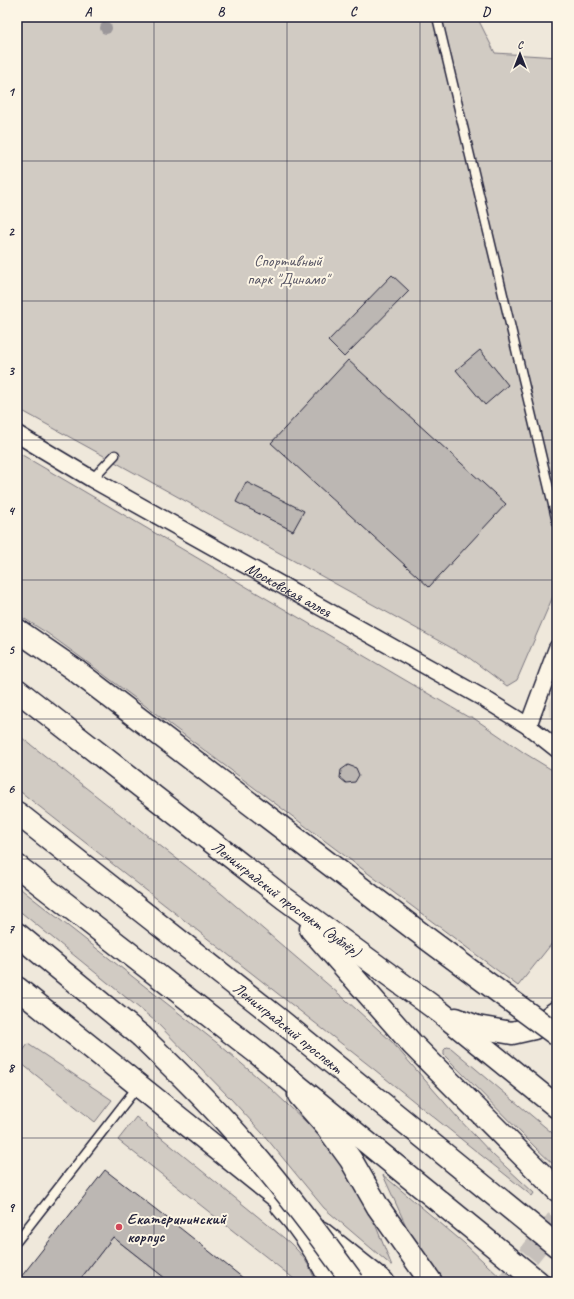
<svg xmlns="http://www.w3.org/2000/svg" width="574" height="1299" viewBox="0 0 574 1299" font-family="Caveat,sans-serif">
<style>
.built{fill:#e0d9cf}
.green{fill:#d1cbc3;stroke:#7a767f}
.building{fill:#bcb7b3;stroke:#22223b}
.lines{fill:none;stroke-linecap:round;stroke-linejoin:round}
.primary-tunnel{stroke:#c6c0bb;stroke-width:22;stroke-dasharray:22 11;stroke-linecap:butt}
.lane-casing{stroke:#22223b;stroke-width:11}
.street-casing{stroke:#22223b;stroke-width:19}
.secondary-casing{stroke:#22223b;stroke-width:25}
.primary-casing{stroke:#22223b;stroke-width:25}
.lane{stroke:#fcf5e5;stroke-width:8}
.street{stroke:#fcf5e5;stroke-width:16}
.secondary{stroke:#fcf5e5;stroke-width:22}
.primary{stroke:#fcf5e5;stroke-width:22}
.secondary-bridge-casing{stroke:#22223b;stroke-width:25;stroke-linecap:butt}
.primary-bridge-casing{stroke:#22223b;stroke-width:25;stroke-linecap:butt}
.secondary-bridge{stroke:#fcf5e5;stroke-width:22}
.primary-bridge{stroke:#fcf5e5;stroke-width:22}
.tree{fill:#9b979a}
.grid{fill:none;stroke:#22223b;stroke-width:1;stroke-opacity:0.55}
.poi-dot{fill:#d1495b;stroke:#fcf5e5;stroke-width:1.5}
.labels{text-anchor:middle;stroke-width:4;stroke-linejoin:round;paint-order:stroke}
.park-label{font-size:16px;fill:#575564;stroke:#fcf5e5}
.street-label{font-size:16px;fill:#22223b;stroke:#fcf5e5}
.poi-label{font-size:16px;font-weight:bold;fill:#22223b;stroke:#fcf5e5;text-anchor:start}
.neatline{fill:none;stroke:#22223b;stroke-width:1.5}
.grid-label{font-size:13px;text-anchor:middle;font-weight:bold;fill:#22223b}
</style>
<rect width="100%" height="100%" fill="#efe8db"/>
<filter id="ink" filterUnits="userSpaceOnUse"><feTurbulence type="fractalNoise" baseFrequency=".025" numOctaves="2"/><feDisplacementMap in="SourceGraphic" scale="8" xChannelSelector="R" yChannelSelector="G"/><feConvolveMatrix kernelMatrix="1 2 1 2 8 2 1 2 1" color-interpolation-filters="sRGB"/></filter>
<g filter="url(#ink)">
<polygon class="built" points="557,684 557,731 550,717 549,709 549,703"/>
<g class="green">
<polygon points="17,17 477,17 495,53 557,57 557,290 554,292 557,303 557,587 517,680 507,686 468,657 17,408"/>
<polygon points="17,452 422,690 468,717 472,717 526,754 557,773 557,937 518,986 83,659 47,633 17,614"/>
<polygon points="17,734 222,894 346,1000 391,1041 458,1118 493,1155 534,1193 532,1196 370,1066 17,789"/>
<polygon points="17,886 221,1046 270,1088 304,1120 333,1150 369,1209 392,1266 324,1208 263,1134 231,1099 155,1021 17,909"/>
<polygon points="28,1044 112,1100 95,1122 17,1060 17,1046 23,1051"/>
<polygon points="447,1047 451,1048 557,1137 557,1168 535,1147 444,1055 444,1050"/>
<path d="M136,1117L289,1242C303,1255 309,1264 316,1282H298L118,1140Z"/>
<polygon points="383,1175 464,1243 505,1282 440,1282 412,1239"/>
<polygon points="113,1237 170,1282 78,1282"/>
</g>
<g class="building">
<polygon points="392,275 409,291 344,357 328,341"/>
<polygon points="480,350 508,385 485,405 456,370"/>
<polygon points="348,360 506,504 429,587 271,443"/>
<polygon points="246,482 304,511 293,531 236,502"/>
<polygon points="348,765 356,768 359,775 355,782 346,783 340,778 341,770"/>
<polygon points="105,1170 180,1228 248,1282 170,1282 113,1237 78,1282 17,1282"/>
</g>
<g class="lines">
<polyline class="primary-tunnel" points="508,1282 557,1220"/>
<g class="lane-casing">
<g id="lane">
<polyline points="437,17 557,522"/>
<polyline points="92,479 115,455"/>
<polyline points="17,1241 138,1086"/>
</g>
</g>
<g class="street-casing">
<g id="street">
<path id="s1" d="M17,434L92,479L483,698L528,726L557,749"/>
<polyline points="528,726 557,648"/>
</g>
</g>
<g class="secondary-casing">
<g id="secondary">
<polyline points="17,630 75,670"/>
<path id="s2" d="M17,690L284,898L440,1012L557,1107"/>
<polyline points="311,929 413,1045 557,1190"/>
<polyline points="17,988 295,1211"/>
<polyline points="456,1019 477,1027 512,1033 534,1028 557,1012"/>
<polyline points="299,1095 327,1127 351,1160 378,1207 431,1282"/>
<path d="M282,1206C302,1228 319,1255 331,1282"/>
<polyline points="320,1232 383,1282"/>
</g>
</g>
<g class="primary-casing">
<g id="primary">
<path id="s3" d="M17,813L276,1017L557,1246"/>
<polyline points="17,866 256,1052 538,1282"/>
<polyline points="17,934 141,1036"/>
</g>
</g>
<use href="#lane" class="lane"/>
<use href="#street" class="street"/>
<use href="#secondary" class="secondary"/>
<use href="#primary" class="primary"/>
<g class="secondary-bridge-casing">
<polyline id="secondary-bridge" points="75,670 429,940 557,1035"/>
</g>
<g class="primary-bridge-casing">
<path id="primary-bridge" d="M141,1036C178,1072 215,1108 249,1148C285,1190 320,1236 353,1282"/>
</g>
<use href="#secondary-bridge" class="secondary-bridge"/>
<use href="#primary-bridge" class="primary-bridge"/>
</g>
<circle class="tree" cx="106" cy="28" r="6"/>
</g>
<path class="grid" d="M154,17V1282M287,17V1282M420,17V1282M17,161H557M17,301H557M17,440H557M17,580H557M17,719H557M17,859H557M17,998H557M17,1138H557"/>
<circle class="poi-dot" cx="119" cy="1227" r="4"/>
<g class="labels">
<g class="park-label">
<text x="288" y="266">Спортивный<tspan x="288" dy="18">парк "Динамо"</tspan></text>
</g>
<g class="street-label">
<text dy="6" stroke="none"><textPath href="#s1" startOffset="313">Московская аллея</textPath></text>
<text dy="6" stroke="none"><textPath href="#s2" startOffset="341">Ленинградский проспект (дублёр)</textPath></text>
<text dy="6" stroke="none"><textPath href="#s3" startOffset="346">Ленинградский проспект</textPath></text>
</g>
<g class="poi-label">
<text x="127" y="1224">Екатерининский<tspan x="127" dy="18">корпус</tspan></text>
</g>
</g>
<rect width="574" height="1299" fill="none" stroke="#fcf5e5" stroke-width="44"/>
<g transform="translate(520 54)" stroke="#fcf5e5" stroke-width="3" paint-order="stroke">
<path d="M0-3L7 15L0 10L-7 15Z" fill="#22223b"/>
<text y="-6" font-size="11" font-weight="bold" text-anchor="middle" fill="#22223b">С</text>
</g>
<rect x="22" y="22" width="530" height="1255" class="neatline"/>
<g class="grid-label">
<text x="88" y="16">A</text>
<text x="221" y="16">B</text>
<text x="353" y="16">C</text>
<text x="486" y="16">D</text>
<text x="11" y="96">1</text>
<text x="11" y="236">2</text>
<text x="11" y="375">3</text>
<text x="11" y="515">4</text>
<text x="11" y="654">5</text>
<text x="11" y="793">6</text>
<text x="11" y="933">7</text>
<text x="11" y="1072">8</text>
<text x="11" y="1212">9</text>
</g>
</svg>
